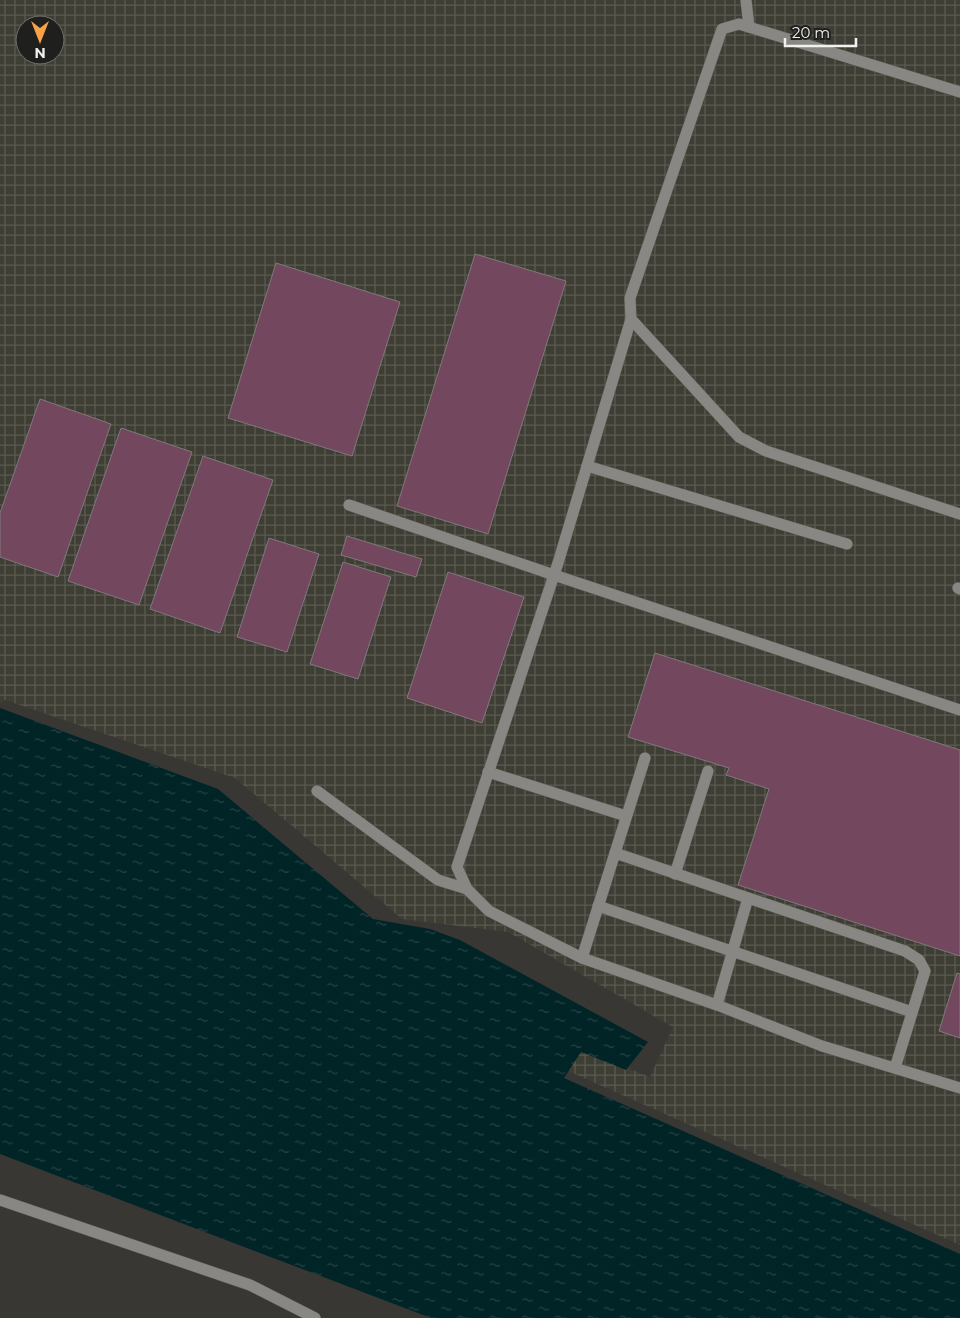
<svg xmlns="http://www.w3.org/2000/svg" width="960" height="1318" viewBox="0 0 960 1318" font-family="Montserrat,sans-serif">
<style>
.industrial{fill:url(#industrial-grid);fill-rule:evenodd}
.water{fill:url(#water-ripples)}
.building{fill:#73485e;stroke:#7e797b}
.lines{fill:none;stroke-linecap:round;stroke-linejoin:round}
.service-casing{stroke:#565653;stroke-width:12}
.service{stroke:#888783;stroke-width:11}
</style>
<defs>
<pattern id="industrial-grid" width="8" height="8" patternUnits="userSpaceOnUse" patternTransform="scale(1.25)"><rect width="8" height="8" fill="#3f3e34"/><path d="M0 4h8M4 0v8" fill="none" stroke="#5b5a52"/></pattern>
<pattern id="water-ripples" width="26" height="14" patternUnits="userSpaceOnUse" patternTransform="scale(1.25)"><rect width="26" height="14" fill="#012427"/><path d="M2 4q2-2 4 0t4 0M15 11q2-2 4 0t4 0" fill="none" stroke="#264447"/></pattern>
</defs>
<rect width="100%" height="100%" fill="#383734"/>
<path class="industrial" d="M0,0H960V1245L557,1066L565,1043L650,1077L673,1027L508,932L402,919L235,778L5,700L0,704ZM25,25H55V55H25Z"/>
<polygon class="water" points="0,708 218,789 373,919 430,929 460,940 648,1042 626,1070 581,1052 564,1078 960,1254 960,1318 431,1318 0,1154"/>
<g class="building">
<polygon points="475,254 566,281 488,534 397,506"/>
<polygon points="276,263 400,302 352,456 228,418"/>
<polygon points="40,399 111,424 58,577 0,557 0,513"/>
<polygon points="121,428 192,452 139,605 68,581"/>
<polygon points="203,456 273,480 220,633 150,609"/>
<polygon points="347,536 422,559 416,577 341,555"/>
<polygon points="269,538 319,554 287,652 237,637"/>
<polygon points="343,562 391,577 358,679 310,664"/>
<polygon points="448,572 524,597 482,723 407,698"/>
<polygon points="655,653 960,750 960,956 738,885 769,789 726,775 729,768 628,737"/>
<polygon points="957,973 960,974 960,1038 939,1031"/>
</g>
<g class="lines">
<g class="service-casing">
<g id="service">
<polyline points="746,0 749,27"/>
<polyline points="960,92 739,24 722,29 630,298 631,319 739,437 766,451 960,514"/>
<polyline points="631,319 558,563 457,867 467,889 489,911 582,958 717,1005 822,1046 960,1088"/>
<polyline points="587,466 847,544"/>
<polyline points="349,505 554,575 960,710"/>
<polyline points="958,588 960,589"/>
<polyline points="488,772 626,816"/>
<polyline points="317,791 438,880 467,889"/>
<polyline points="615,853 645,758"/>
<polyline points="675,874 708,771"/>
<polyline points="598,906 912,1012"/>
<polyline points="582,958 615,853 905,951 919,960 925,971 895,1068"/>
<polyline points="717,1005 748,898"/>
<polyline points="0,1200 250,1285 315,1318"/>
</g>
</g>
<use href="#service" class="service"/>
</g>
<g transform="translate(40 40) rotate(180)"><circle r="24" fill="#1f1f1d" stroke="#737371"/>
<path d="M0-4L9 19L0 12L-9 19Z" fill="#f6a248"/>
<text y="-8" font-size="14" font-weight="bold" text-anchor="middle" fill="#f1f1ee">N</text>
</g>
<path d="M785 38v8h71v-8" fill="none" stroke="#f1f1ee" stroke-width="2.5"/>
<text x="792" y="38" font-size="15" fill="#f1f1ee" stroke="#1f1f1d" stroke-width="4" paint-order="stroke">20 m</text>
</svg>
